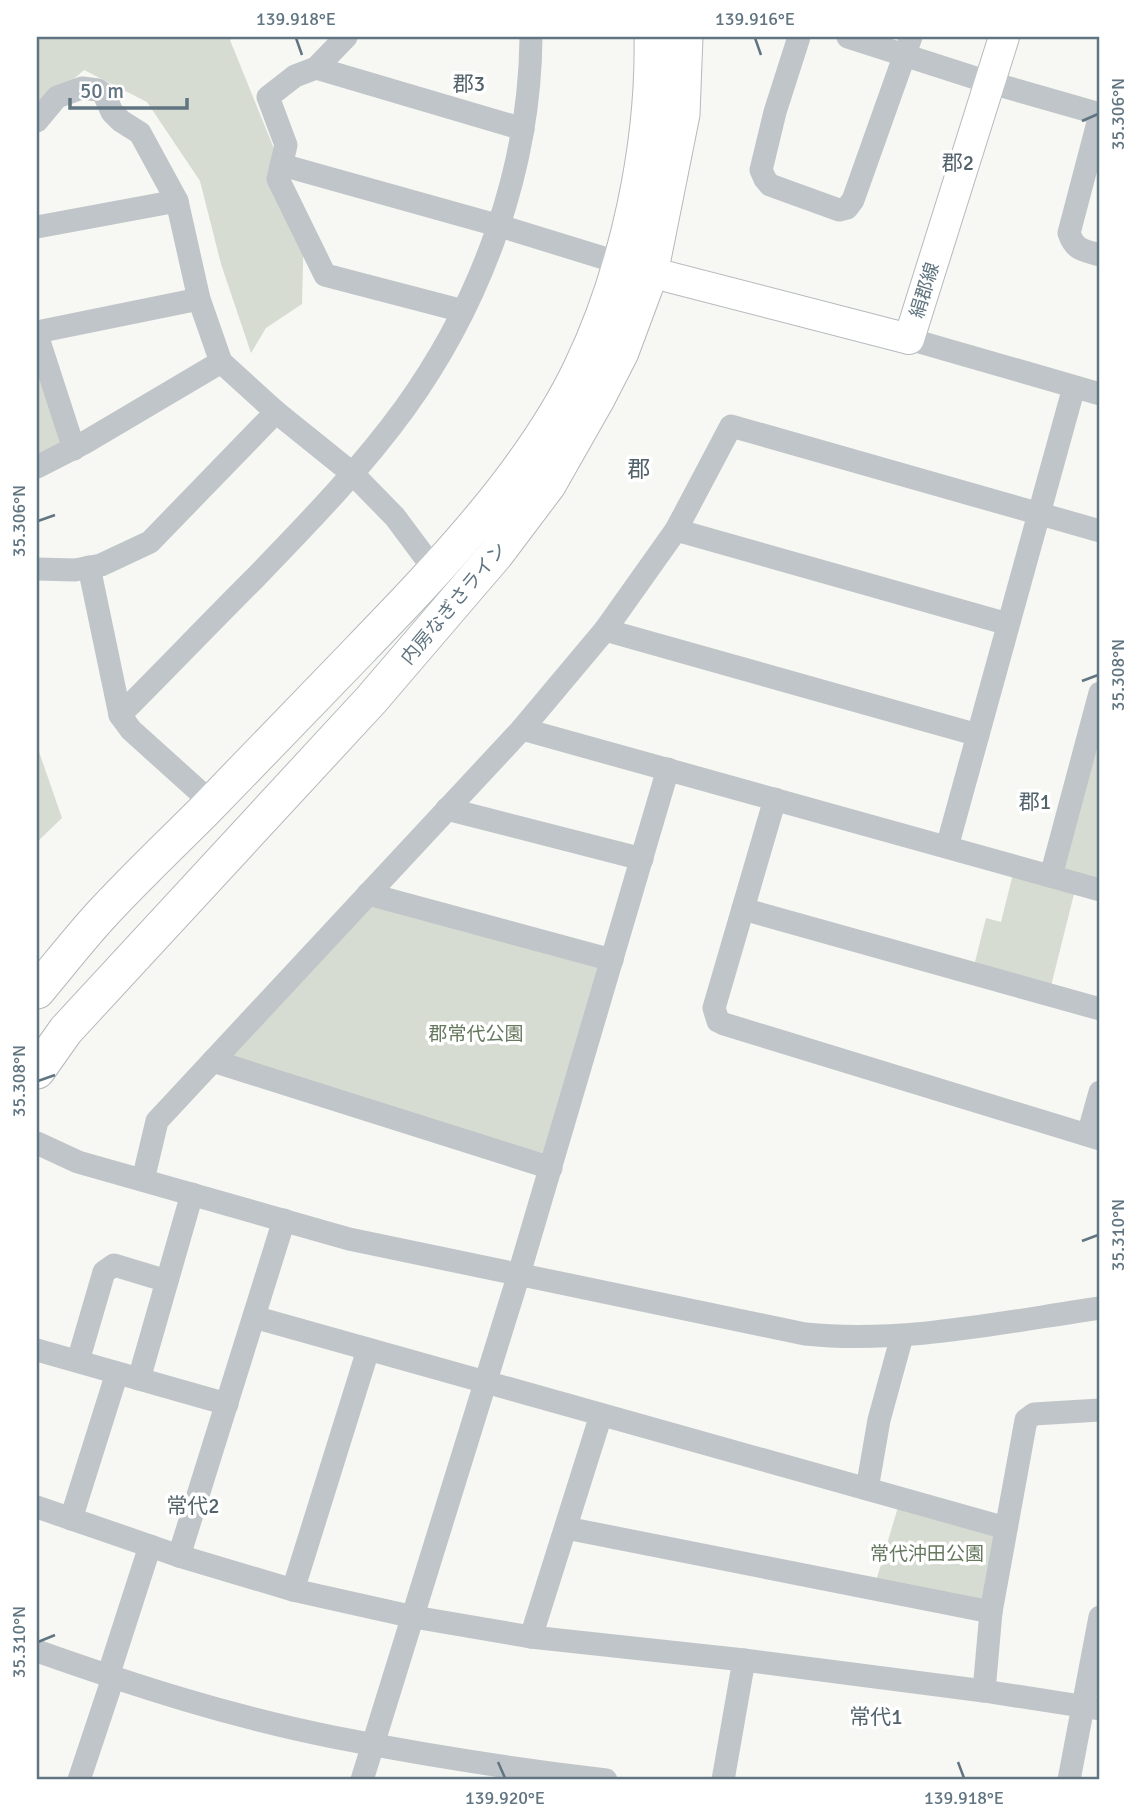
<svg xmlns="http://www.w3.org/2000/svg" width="1137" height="1817" viewBox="0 0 1137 1817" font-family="Signika,'Noto Sans JP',sans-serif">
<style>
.green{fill:#d7dcd2}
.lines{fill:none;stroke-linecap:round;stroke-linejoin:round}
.major-casing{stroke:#b5babe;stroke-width:32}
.highway-casing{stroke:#b4b9bc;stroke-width:37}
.minor{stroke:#bfc5c8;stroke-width:23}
.major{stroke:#fff;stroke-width:30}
.highway{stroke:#fff;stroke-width:35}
.ticks{fill:none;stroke:#607581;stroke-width:2.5}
.labels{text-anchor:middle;stroke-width:7;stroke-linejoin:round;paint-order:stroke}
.street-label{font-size:19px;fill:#607581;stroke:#fff}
.park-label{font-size:19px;fill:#66785f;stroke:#fff}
.neighbourhood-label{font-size:21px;fill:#52626b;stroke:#fff}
.quarter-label{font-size:23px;fill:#52626b;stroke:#fff}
.neatline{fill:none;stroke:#607581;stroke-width:2.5}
.ticks-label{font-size:18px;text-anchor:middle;fill:#607581}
</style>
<rect width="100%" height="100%" fill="#f7f7f3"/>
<g class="green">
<polygon points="37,37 234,37 230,40 304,223 302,304 266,328 251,353 221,264 200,181 147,102 84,70 37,111"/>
<polygon points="37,373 64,446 37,454"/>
<polygon points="1100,727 1100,882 1063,871"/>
<polygon points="37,746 62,818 37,842"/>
<polygon points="1013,874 1075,890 1051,986 974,966 986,918 1001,922"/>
<polygon points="373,903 596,962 599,972 547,1153 541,1157 235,1060 232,1052"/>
<polygon points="898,1507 991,1531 996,1537 986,1597 979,1602 876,1581"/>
</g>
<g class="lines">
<g class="major-casing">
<polyline id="major" points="630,267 909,339 1004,37"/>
</g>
<g class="highway-casing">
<g id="highway">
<path d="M37,991C58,966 79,939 101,915C134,879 170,845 205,810C254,760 303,709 352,658C434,573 530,475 581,368C628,270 654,144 652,37"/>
<polyline points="37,1071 66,1030 371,700 496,554 548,485 598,397 621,352 650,274 682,114 685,37"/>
</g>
</g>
<g class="minor">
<polyline points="346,37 316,68 295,76 268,97 286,145 278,179 325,275 463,311"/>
<polyline points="799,37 775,112 761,170 765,179 770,185 839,210 847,208 853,200 911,37"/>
<polyline points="848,37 988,82 1100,114"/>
<polyline points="316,68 523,129"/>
<path d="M1100,115L1069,233C1075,251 1084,250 1100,255"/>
<polyline points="37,121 57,97 82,88 98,90 104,94 112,112 121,121 140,133 177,201 199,299 221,362 276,412 353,474 395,517 436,572"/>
<polyline points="282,165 500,226 620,263"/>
<polyline points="37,227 177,201"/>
<polyline points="37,332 199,299"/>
<polyline points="37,335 74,449"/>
<polyline points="909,339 1100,394"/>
<polyline points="37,467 84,443 221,362"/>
<polyline points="676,530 1008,624"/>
<polyline points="89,567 120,715 131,730 212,803"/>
<polyline points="37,569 75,570 101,565 150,542 276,412"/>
<polyline points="605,630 978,735"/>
<path d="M120,715C165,670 209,624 254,579C307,524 360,470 405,408C482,301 530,169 531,37"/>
<polyline points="522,729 1100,890"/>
<polyline points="775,799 714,1008 718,1021 724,1024 1100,1139"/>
<polyline points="447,809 642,859"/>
<polyline points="947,847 1074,387"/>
<polyline points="1051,876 1100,693"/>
<polyline points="368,894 612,960"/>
<polyline points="743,909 1100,1009"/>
<polyline points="213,1061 551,1168"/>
<polyline points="1088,1135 1100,1092"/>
<path d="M37,1143L78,1162L349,1239L805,1334C904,1344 1003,1322 1100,1308"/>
<polyline points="143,1180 157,1121 522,729 605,630 676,530 731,426 1100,531"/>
<polyline points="254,1317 1006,1528"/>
<polyline points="37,1350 227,1404"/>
<polyline points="78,1361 104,1272 114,1265 167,1281"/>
<polyline points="139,1379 192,1194"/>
<polyline points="867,1489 879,1420 902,1336"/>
<polyline points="37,1507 179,1556 293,1590 414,1617 531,1637 744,1660 984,1691 1100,1709"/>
<polyline points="71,1519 117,1373"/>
<polyline points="566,1528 991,1612"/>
<polyline points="179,1556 284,1220"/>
<polyline points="293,1590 368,1350"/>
<polyline points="531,1637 601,1415"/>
<path d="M37,1651C133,1685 232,1717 333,1737C424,1755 514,1769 606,1780"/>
<polyline points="108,1676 150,1546"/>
<polyline points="984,1691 991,1612 1026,1420 1034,1414 1100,1410"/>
<polyline points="79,1780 113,1678"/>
<polyline points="362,1780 519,1274 668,769"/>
<polyline points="723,1780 744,1660"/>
<polyline points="1069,1780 1100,1617"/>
</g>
<use href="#major" class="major"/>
<use href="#highway" class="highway"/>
</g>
<path class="ticks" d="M296,38L302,55M755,38L761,55M1082,121L1098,114M38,521L55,515M1082,681L1098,675M38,1081L55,1075M1082,1241L1098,1235M38,1642L55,1635M498,1762L505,1778M958,1762L964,1778"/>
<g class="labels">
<g class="street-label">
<text transform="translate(924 290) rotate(-73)" y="7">絹郡線</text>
<text transform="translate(453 603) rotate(-50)" y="7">内房なぎさライン</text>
</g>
<g class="park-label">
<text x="476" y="1040">郡常代公園</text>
<text x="927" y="1560">常代沖田公園</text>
</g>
<g class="neighbourhood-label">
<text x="469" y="91">郡3</text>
<text x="958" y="170">郡2</text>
<text x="1035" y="809">郡1</text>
<text x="193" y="1513">常代2</text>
<text x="876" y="1724">常代1</text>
</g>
<g class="quarter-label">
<text x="639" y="477">郡</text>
</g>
</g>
<rect width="1137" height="1817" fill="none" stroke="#ffffff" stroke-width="77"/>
<path d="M70 98v10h117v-10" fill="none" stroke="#607581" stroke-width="3.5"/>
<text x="80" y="98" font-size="21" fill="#607581" stroke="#ffffff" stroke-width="5" paint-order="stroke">50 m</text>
<rect x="38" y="38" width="1060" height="1740" class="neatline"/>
<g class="ticks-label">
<text x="296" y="25">139.918°E</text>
<text x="755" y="25">139.916°E</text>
<text transform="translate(1118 114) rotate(-90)" y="6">35.306°N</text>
<text transform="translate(19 521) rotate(-90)" y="6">35.306°N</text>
<text transform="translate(1118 675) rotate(-90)" y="6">35.308°N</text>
<text transform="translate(19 1081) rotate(-90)" y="6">35.308°N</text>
<text transform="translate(1118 1235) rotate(-90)" y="6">35.310°N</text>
<text transform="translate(19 1642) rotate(-90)" y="6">35.310°N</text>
<text x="505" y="1804">139.920°E</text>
<text x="964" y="1804">139.918°E</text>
</g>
</svg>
